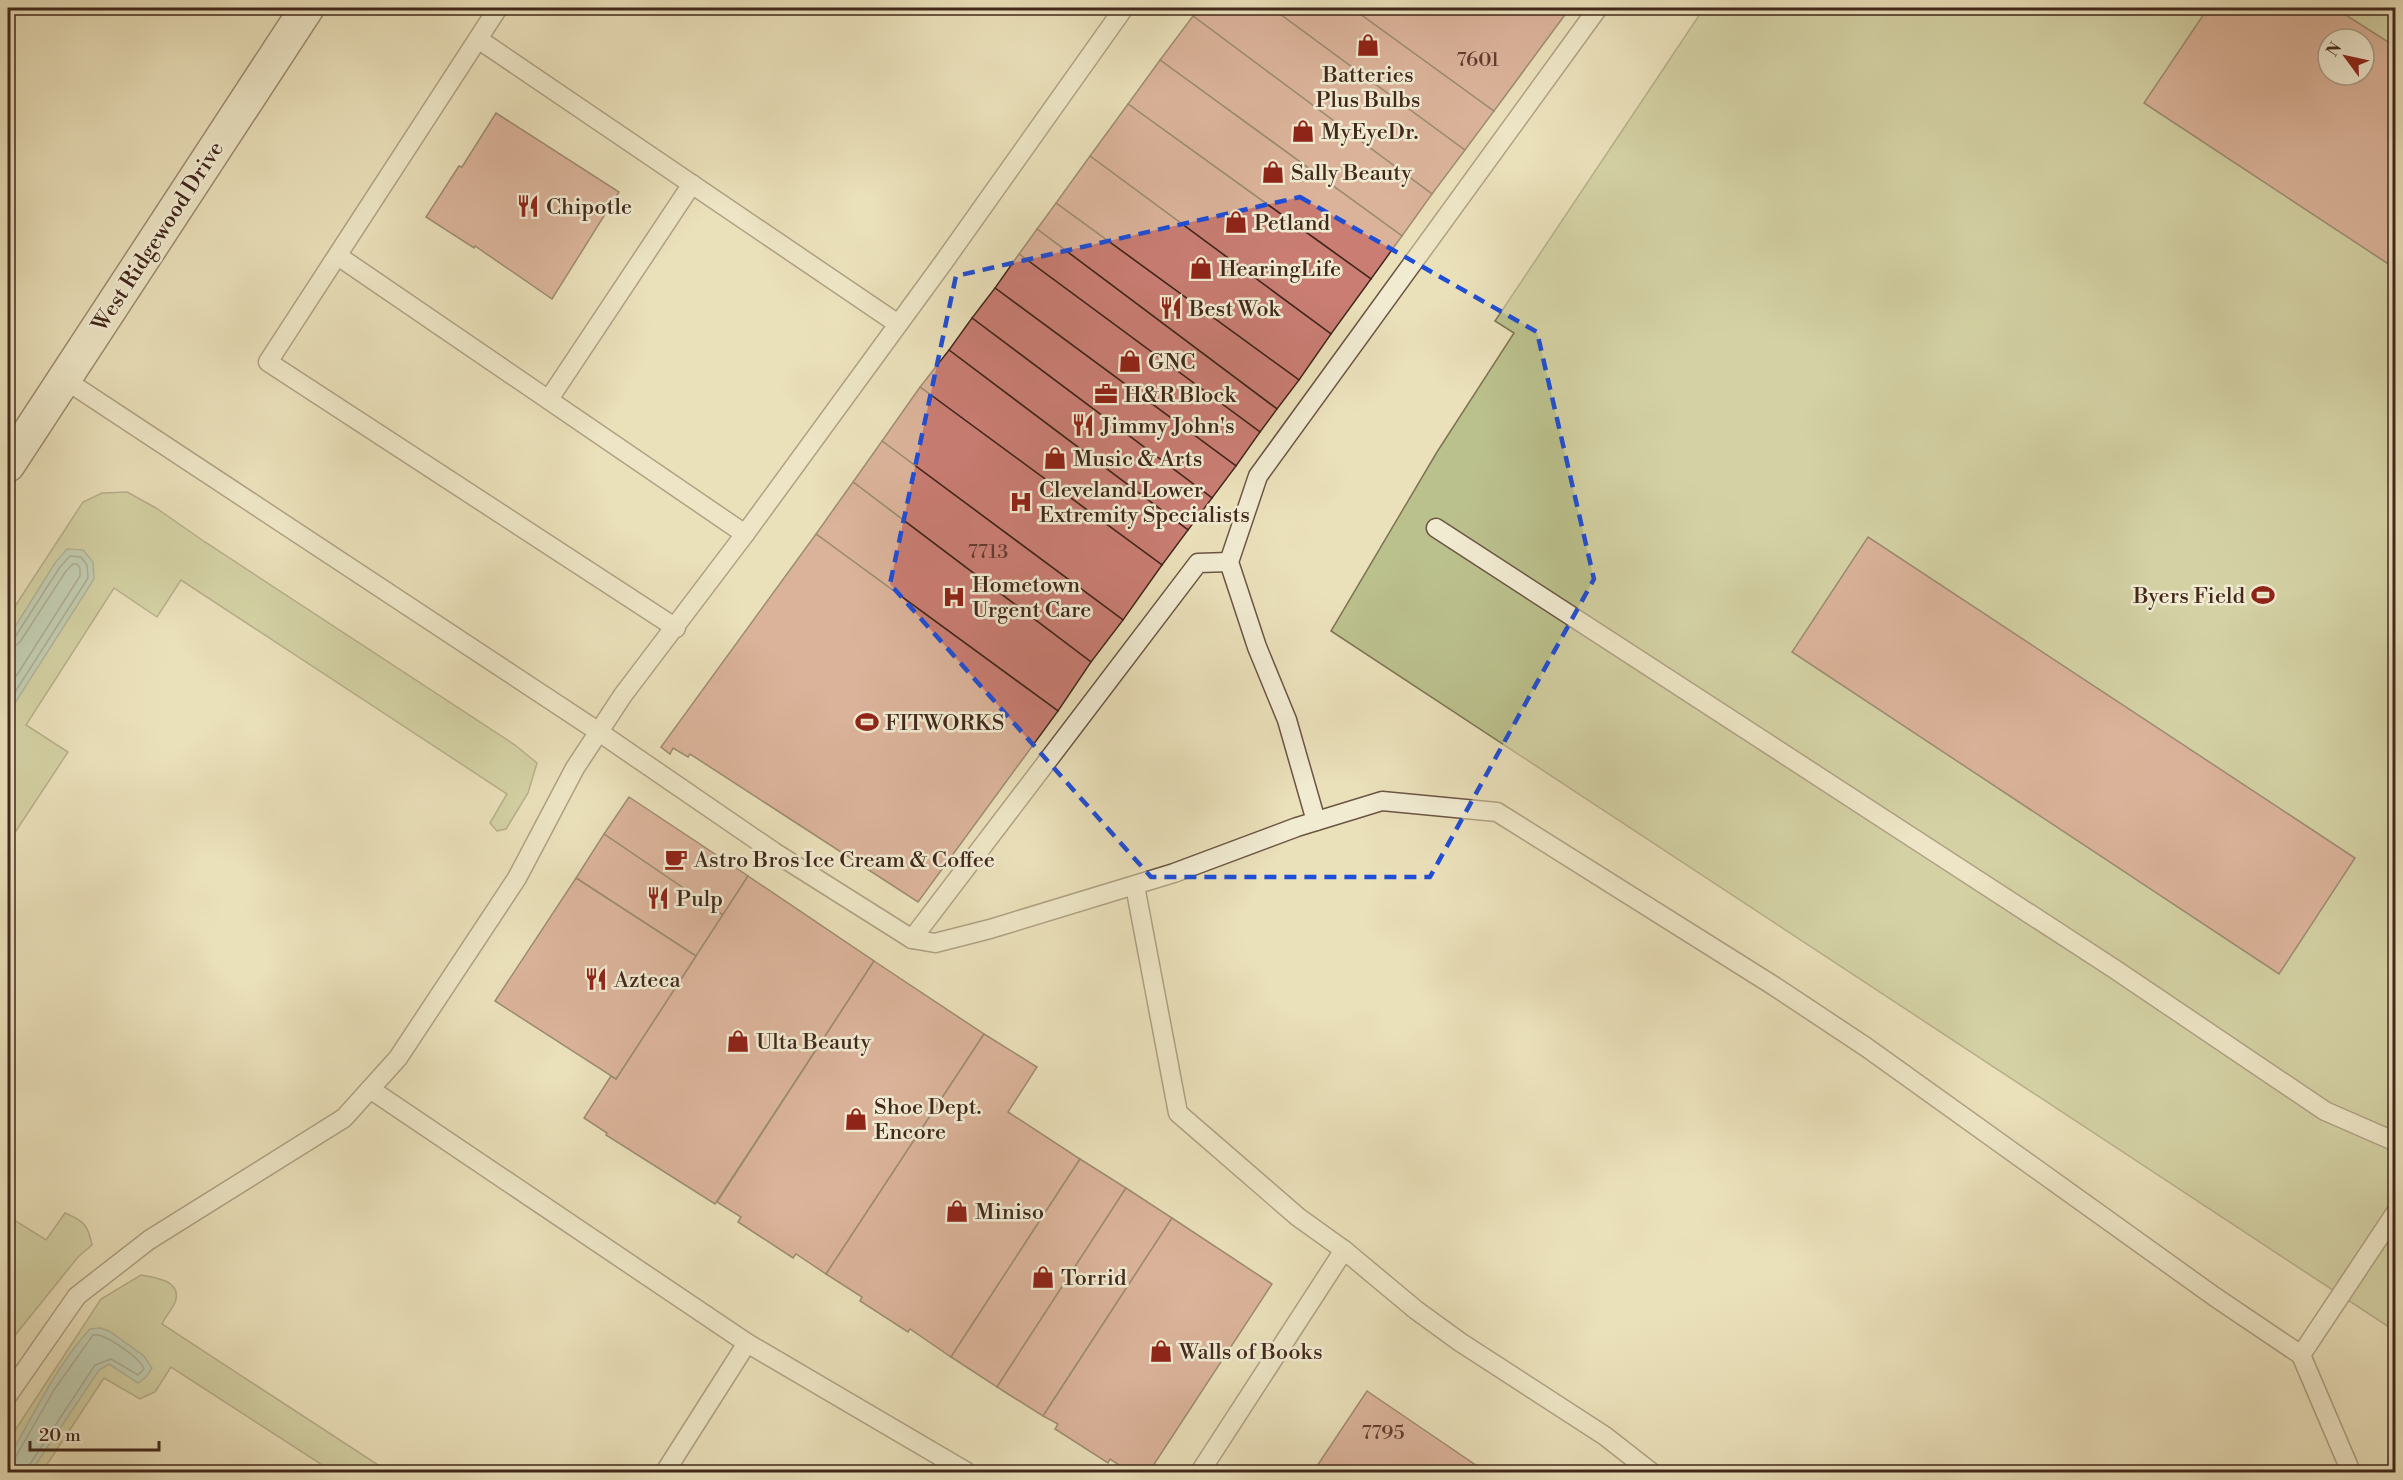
<svg xmlns="http://www.w3.org/2000/svg" width="2403" height="1480" viewBox="0 0 2403 1480" font-family="'Libre Bodoni',serif">
<style>
.green{fill:#bbc18d;stroke:#7e7454;stroke-width:1.5;fill-rule:evenodd}
.water{fill:#98bdb0;stroke:#758174;stroke-width:1.5}
.lines{fill:none;stroke-linecap:round;stroke-linejoin:round}
.shore{stroke:#6c7266;stroke-width:1.5}
.building{fill:#c97d73;stroke:#41271b;stroke-width:1.5;fill-rule:evenodd}
.service-casing{stroke:#6b5543;stroke-width:21}
.secondary-casing{stroke:#41271b;stroke-width:36}
.service{stroke:#f1ebd2;stroke-width:18}
.secondary{stroke:#f1ebd2;stroke-width:33}
.marked{fill:none;stroke:#1d4ed8;stroke-width:4.5;stroke-dasharray:12 8;stroke-linejoin:round}
.labels{text-anchor:middle;stroke-width:5;stroke-linejoin:round;paint-order:stroke}
.number-label{font-size:20px;fill:#633c31}
.poi-label{font-size:22px;fill:#41271b;stroke:#f1ebd2;text-anchor:start}
.street-label{font-size:22px;fill:#41271b;stroke:#f1ebd2}
</style>
<rect width="100%" height="100%" fill="#eae0ba"/>
<filter id="stains"><feTurbulence type="fractalNoise" baseFrequency=".00333" numOctaves="4"/><feColorMatrix values="0 0 0 0 .2 0 0 0 0 .09 0 0 0 0 .02 0 0 0 .5 -.17"/></filter>
<radialGradient id="worn" r=".72"><stop offset=".6" stop-color="#630" stop-opacity="0"/><stop offset="1" stop-color="#630" stop-opacity=".3"/></radialGradient>
<g class="green">
<path d="M1704,8H2395V1331L1331,631L1437,452L1514,333L1495,321ZM2328,39H2364V75H2328Z"/>
<polygon points="127,492 156,508 205,542 515,745 537,763 528,793 506,829 497,831 490,823 507,794 181,580 157,617 114,588 26,725 68,752 16,831 8,826 8,617 83,502 102,493"/>
<path d="M65,1213C84,1221 88,1225 92,1245L78,1257L8,1344V1216L46,1240Z"/>
<path d="M141,1275C153,1277 180,1280 176,1299C175,1307 165,1316 162,1324L389,1472H333L171,1367L155,1392L140,1399L104,1378L42,1472H8V1441L101,1299Z"/>
</g>
<g class="water">
<polygon points="67,549 83,550 93,562 94,579 8,714 8,638 55,563"/>
<path d="M100,1328L109,1331L144,1356L152,1368L146,1377L138,1383L109,1364L99,1370L31,1472H8V1459C33,1416 56,1366 90,1329Z"/>
</g>
<g class="lines">
<g class="shore">
<polyline points="8,640 15,637 60,567 70,556 81,557 87,565 88,578 8,703"/>
<polyline points="8,648 14,647 20,642 66,571 73,564 77,564 80,568 80,576 8,689"/>
<path d="M8,1461L15,1458L54,1390L93,1335C105,1333 140,1358 144,1369L138,1375L111,1359L95,1365L28,1467L26,1472"/>
</g>
</g>
<g class="building">
<polygon points="8,8 15,8 8,31"/>
<polygon points="1200,8 1272,8 1465,150 1432,194 1193,16"/>
<polygon points="1272,8 1352,8 1494,111 1465,150"/>
<polygon points="1352,8 1570,8 1494,111"/>
<path d="M2208,8H2335L2396,47V269L2144,103ZM2328,39H2364V75H2328Z"/>
<polygon points="1193,16 1432,194 1402,236 1160,60"/>
<polygon points="1160,60 1402,236 1371,279 1128,104"/>
<polygon points="1128,104 1371,279 1331,334 1090,156"/>
<polygon points="496,113 619,192 552,299 475,246 474,248 426,217 459,166 462,167"/>
<polygon points="1090,156 1331,334 1299,380 1056,203"/>
<polygon points="1056,203 1299,380 1277,409 1037,229"/>
<polygon points="1037,229 1277,409 1260,432 1019,254"/>
<polygon points="1019,254 1260,432 1236,466 995,288"/>
<polygon points="995,288 1236,466 1212,498 972,318"/>
<polygon points="972,318 1212,498 1188,530 949,350"/>
<polygon points="949,350 1188,530 1162,565 920,387"/>
<polygon points="920,387 1162,565 1123,620 882,441"/>
<polygon points="882,441 1123,620 1091,662 853,482"/>
<polygon points="853,482 1091,662 1058,711 816,534"/>
<polygon points="816,534 1058,711 918,902 690,754 688,757 673,748 670,754 661,747"/>
<polygon points="1868,537 2355,858 2279,974 1792,652"/>
<polygon points="629,797 748,876 723,915 604,834"/>
<polygon points="604,834 723,915 696,956 576,878"/>
<polygon points="748,876 874,961 715,1204 606,1135 607,1133 584,1118 611,1076 616,1079"/>
<polygon points="576,878 696,956 616,1079 495,1001"/>
<polygon points="874,961 984,1034 826,1274 796,1254 793,1258 738,1222 741,1217 717,1202"/>
<polygon points="984,1034 1037,1067 1008,1112 1080,1159 951,1357 910,1329 908,1332 860,1301 862,1297 826,1274"/>
<polygon points="1080,1159 1126,1188 997,1387 951,1357"/>
<polygon points="1126,1188 1172,1218 1043,1416 997,1387"/>
<polygon points="1172,1218 1272,1284 1149,1472 1130,1472 1110,1459 1108,1463 1055,1429 1058,1424 1043,1416"/>
<polygon points="1367,1391 1486,1472 1313,1472"/>
</g>
<g class="lines">
<g class="service-casing">
<g id="service">
<polyline points="498,8 268,362 676,628"/>
<polyline points="478,39 898,324"/>
<polyline points="338,256 745,534"/>
<polyline points="64,379 599,732 774,852 912,939 935,943 990,929 1174,873 1297,827 1382,801 1497,812 1774,986 1866,1047 2215,1297 2301,1355 2351,1472"/>
<polyline points="549,399 692,184"/>
<polyline points="1436,528 2113,968 2325,1111 2396,1142"/>
<polyline points="1316,821 1287,720 1257,647 1229,562 1258,476 1598,8"/>
<polyline points="1135,886 1178,1113 1298,1217 1344,1250 1416,1310 1460,1342 1605,1436 1651,1472"/>
<polyline points="912,939 1198,563 1229,562"/>
<polyline points="370,1089 747,1343 665,1472"/>
<polyline points="747,1343 967,1472"/>
<polyline points="2301,1355 2396,1212"/>
<polyline points="8,1395 77,1296 149,1240 344,1118 398,1058 517,878 575,768 623,695 745,534 943,263 1124,8"/>
<polyline points="1200,1472 1344,1250"/>
</g>
</g>
<g class="secondary-casing">
<polyline id="secondary" points="8,465 307,8"/>
</g>
<use href="#service" class="service"/>
<use href="#secondary" class="secondary"/>
</g>
<path d="M0 0H2403V1480H0ZM1300,197L1537,332L1594,579L1430,877H1151L890,584L956,276Z" fill="#eae0ba" fill-opacity=".55" fill-rule="evenodd"/>
<path class="marked" d="M1300,197L1537,332L1594,579L1430,877H1151L890,584L956,276Z"/>
<defs>
<g id="shop-bare" transform="scale(1.8)"><path d="M-5-2.5h2.3a2.7 3.5 0 0 1 5.4 0H5L5.5 6h-11ZM-1.5-2.5h3a1.5 2.3 0 0 0-3 0Z" fill="#8f2418" stroke="#f1ebd2" stroke-width="2.5" paint-order="stroke"/></g>
<g id="restaurant-bare" transform="scale(1.8)"><path d="M-5-6h1v4h1v-4h1v4h1v-4h1v5L-1.5 .5V6h-2V.5L-5-1ZM5-6V6H3V1.5H1.5Q1.5-4 5-6Z" fill="#8f2418" stroke="#f1ebd2" stroke-width="2.5" paint-order="stroke"/></g>
<g id="office-bare" transform="scale(1.8)"><path d="M-6-3h4V-5.5h4V-3h4V5H-6ZM-1-4.5V-3h2v-1.5ZM-6 0V1H6V0Z" fill="#8f2418" stroke="#f1ebd2" stroke-width="2.5" paint-order="stroke"/></g>
<g id="hospital-bare" transform="scale(1.8)"><path d="M-5-5h3v3.5h4V-5h3V5h-3V1.5h-4V5h-3Z" fill="#8f2418" stroke="#f1ebd2" stroke-width="2.5" paint-order="stroke"/></g>
<g id="stadium-bare" transform="scale(1.8)"><path d="M0-5a6.5 5 0 1 0 0 10a6.5 5 0 1 0 0-10ZM-3.5-1.8h7v3.6h-7Z" fill="#8f2418" stroke="#f1ebd2" stroke-width="2.5" paint-order="stroke"/></g>
<g id="cafe-bare" transform="scale(1.8)"><path d="M-5.5-4.5H6V0H3Q3 3.5 0 3.5H-2.5Q-5.5 3.5-5.5 0ZM3-3.2v2h1.7v-2ZM-6 4.5H4V6H-6Z" fill="#8f2418" stroke="#f1ebd2" stroke-width="2.5" paint-order="stroke"/></g>
</defs>
<g fill-rule="evenodd">
<use href="#shop-bare" x="1368" y="45"/>
<use href="#shop-bare" x="1303" y="131"/>
<use href="#shop-bare" x="1273" y="172"/>
<use href="#restaurant-bare" x="528" y="206"/>
<use href="#shop-bare" x="1236" y="222"/>
<use href="#shop-bare" x="1201" y="268"/>
<use href="#restaurant-bare" x="1171" y="308"/>
<use href="#shop-bare" x="1130" y="361"/>
<use href="#office-bare" x="1106" y="394"/>
<use href="#restaurant-bare" x="1083" y="425"/>
<use href="#shop-bare" x="1055" y="458"/>
<use href="#hospital-bare" x="1021" y="502"/>
<use href="#stadium-bare" x="2263" y="595"/>
<use href="#hospital-bare" x="954" y="597"/>
<use href="#stadium-bare" x="867" y="722"/>
<use href="#cafe-bare" x="676" y="859"/>
<use href="#restaurant-bare" x="658" y="898"/>
<use href="#restaurant-bare" x="596" y="979"/>
<use href="#shop-bare" x="738" y="1041"/>
<use href="#shop-bare" x="856" y="1119"/>
<use href="#shop-bare" x="957" y="1211"/>
<use href="#shop-bare" x="1043" y="1277"/>
<use href="#shop-bare" x="1161" y="1351"/>
</g>
<g class="labels">
<g class="number-label">
<text x="1478" y="66">7601</text>
<text x="988" y="558">7713</text>
<text x="1383" y="1439">7795</text>
</g>
<g class="poi-label">
<text x="1368" y="82" text-anchor="middle">Batteries<tspan x="1368" dy="25">Plus Bulbs</tspan></text>
<text x="1321" y="139">MyEyeDr.</text>
<text x="1291" y="180">Sally Beauty</text>
<text x="546" y="214">Chipotle</text>
<text x="1254" y="230">Petland</text>
<text x="1219" y="276">HearingLife</text>
<text x="1189" y="316">Best Wok</text>
<text x="1148" y="369">GNC</text>
<text x="1124" y="402">H&amp;R Block</text>
<text x="1101" y="433">Jimmy John's</text>
<text x="1073" y="466">Music &amp; Arts</text>
<text x="1039" y="497">Cleveland Lower<tspan x="1039" dy="25">Extremity Specialists</tspan></text>
<text x="972" y="592">Hometown<tspan x="972" dy="25">Urgent Care</tspan></text>
<text x="2245" y="603" text-anchor="end">Byers Field</text>
<text x="885" y="730">FITWORKS</text>
<text x="694" y="867">Astro Bros Ice Cream &amp; Coffee</text>
<text x="676" y="906">Pulp</text>
<text x="614" y="987">Azteca</text>
<text x="756" y="1049">Ulta Beauty</text>
<text x="874" y="1114">Shoe Dept.<tspan x="874" dy="25">Encore</tspan></text>
<text x="975" y="1219">Miniso</text>
<text x="1061" y="1285">Torrid</text>
<text x="1179" y="1359">Walls of Books</text>
</g>
<g class="street-label">
<text transform="translate(157 236) rotate(-57)" y="8">West Ridgewood Drive</text>
</g>
</g>
<rect width="2403" height="1480" fill="none" stroke="#eae0ba" stroke-width="30"/>
<rect x="9" y="9" width="2385" height="1462" fill="none" stroke="#41271b" stroke-width="3"/>
<rect x="15" y="15" width="2373" height="1450" fill="none" stroke="#41271b" stroke-width="1.5"/>
<g transform="translate(2346 57) rotate(303)"><circle r="28" fill="#f1ebd2" stroke="#ab9d89" stroke-width="1.5"/>
<path d="M0-4.5L10 22L0 15L-10 22Z" fill="#8f2418"/>
<text y="-9" font-size="16" font-weight="bold" text-anchor="middle" fill="#41271b">N</text>
</g>
<path d="M30 1441v9h129v-9" fill="none" stroke="#41271b" stroke-width="3"/>
<text x="39" y="1441" font-size="18" fill="#41271b" stroke="#f1ebd2" stroke-width="4.5" paint-order="stroke">20 m</text>
<rect width="100%" height="100%" filter="url(#stains)"/>
<rect width="100%" height="100%" fill="url(#worn)"/>
</svg>
